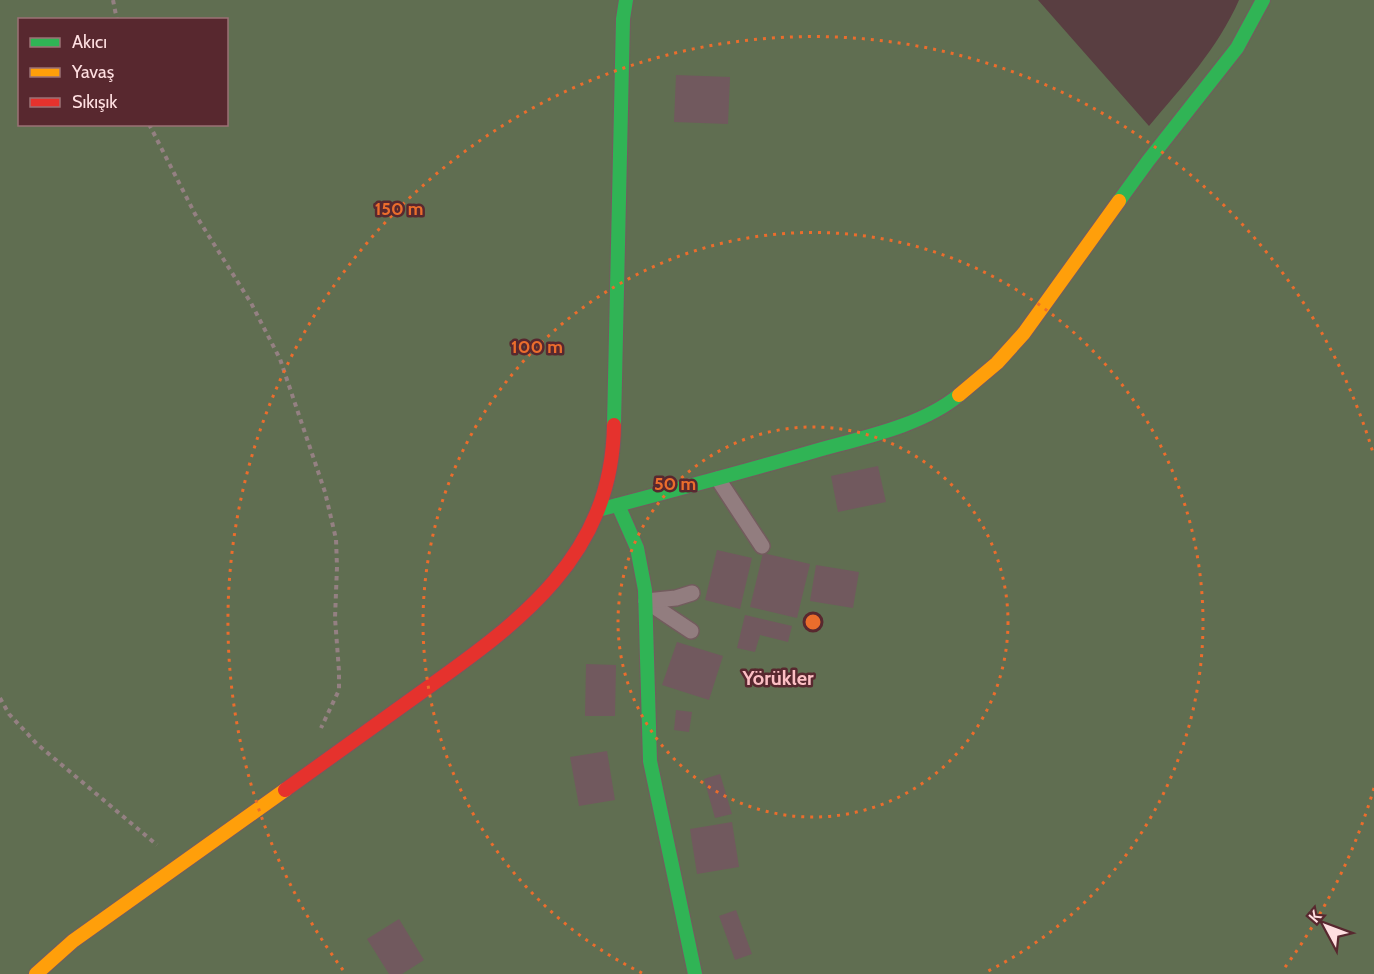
<svg xmlns="http://www.w3.org/2000/svg" width="1374" height="974" viewBox="0 0 1374 974" font-family="Cabin,sans-serif">
<style>
.green{fill:#606e51;fill-rule:evenodd}
.building{fill:#71595e}
.lines{fill:none;stroke-linecap:round;stroke-linejoin:round}
.lane-casing{stroke:#735c5e;stroke-width:18}
.fast-casing{stroke:#735c5e;stroke-width:16}
.slow-casing{stroke:#735c5e;stroke-width:16}
.jam-casing{stroke:#735c5e;stroke-width:16}
.path{stroke:#948082;stroke-width:4;stroke-dasharray:4.5 4.5;stroke-linecap:butt}
.lane{stroke:#927d7f;stroke-width:15}
.fast{stroke:#30b455;stroke-width:14}
.slow{stroke:#ff9f0a;stroke-width:14}
.jam{stroke:#e5322d;stroke-width:14}
.ring{fill:none;stroke:#eb6d2c;stroke-width:3;stroke-dasharray:3 6}
.labels{text-anchor:middle;stroke-width:5;stroke-linejoin:round;paint-order:stroke}
.neighbourhood-label{font-size:20px;font-weight:bold;fill:#fcbfc4;stroke:#58282f}
.centre{fill:#eb6d2c;stroke:#58282f;stroke-width:3}
.ring-label{font-size:18px;text-anchor:middle;font-weight:bold;fill:#eb6d2c;stroke:#58282f;stroke-width:5;stroke-linejoin:round;paint-order:stroke}
</style>
<rect width="100%" height="100%" fill="#593e41"/>
<path class="green" d="M0,0H1038L1149,126C1182,87 1218,48 1239,0H1374V974H0ZM20,20H226V124H20Z"/>
<g class="building">
<polygon points="676,75 730,77 728,124 674,122"/>
<polygon points="878,466 886,502 838,512 831,476"/>
<polygon points="717,550 752,558 740,609 705,600"/>
<polygon points="763,553 810,564 797,618 750,607"/>
<polygon points="816,565 859,572 853,608 810,601"/>
<polygon points="745,615 792,626 788,642 760,635 755,652 737,648"/>
<polygon points="677,642 723,656 709,700 662,685"/>
<polygon points="586,664 616,665 615,716 585,716"/>
<polygon points="676,710 692,712 689,732 674,730"/>
<polygon points="607,751 615,800 579,806 570,757"/>
<polygon points="720,774 732,814 715,818 704,779"/>
<polygon points="732,822 739,867 697,874 690,829"/>
<polygon points="736,910 752,954 735,960 719,916"/>
<polygon points="399,919 424,960 402,974 389,974 367,939"/>
</g>
<g class="lines">
<g class="lane-casing">
<g id="lane">
<polyline points="718,479 762,546"/>
<polyline points="646,601 691,631"/>
<polyline points="646,601 676,598 692,593"/>
</g>
</g>
<g class="fast-casing">
<g id="fast">
<polyline points="1119,201 1148,161 1237,48 1263,0"/>
<polyline points="614,425 623,19 626,0"/>
<polyline points="618,505 637,548 645,590 650,761 695,974"/>
<path d="M598,510C671,491 743,472 815,451C861,438 922,426 959,395"/>
</g>
</g>
<g class="slow-casing">
<g id="slow">
<polyline points="959,395 997,363 1024,333 1119,201"/>
<polyline points="36,974 73,941 285,790"/>
</g>
</g>
<g class="jam-casing">
<path id="jam" d="M285,790C331,757 377,724 423,691C520,622 612,556 614,425"/>
</g>
<g class="path">
<polyline points="113,0 117,20"/>
<polyline points="149,124 195,214 251,303 280,359 325,492 336,539 337,567 335,618 339,671 339,690 321,728"/>
<polyline points="0,698 9,714 37,744 157,845"/>
</g>
<use href="#lane" class="lane"/>
<use href="#fast" class="fast"/>
<use href="#slow" class="slow"/>
<use href="#jam" class="jam"/>
</g>
<g class="ring">
<circle cx="813" cy="622" r="195"/>
<path d="M642 973A390 390 0 1 1 984 973"/>
<path d="M1374 788A585 585 0 0 1 1283 970M343 970A585 585 0 1 1 1374 456"/>
</g>
<g class="labels">
<g class="neighbourhood-label">
<text x="778" y="685">Yörükler</text>
</g>
</g>
<circle cx="813" cy="622" r="9" class="centre"/>
<g class="ring-label">
<text x="399" y="215">150 m</text>
<text x="537" y="353">100 m</text>
<text x="675" y="490">50 m</text>
</g>
<rect x="18" y="18" width="210" height="108" fill="#58282f" stroke="#9b7176" stroke-width="1.5"/>
<rect x="30" y="38" width="30" height="9" fill="#30b455" stroke="#9b7176" stroke-width="1.5"/>
<text x="72" y="48" font-size="18" fill="#ffdfe1">Akıcı</text>
<rect x="30" y="68" width="30" height="9" fill="#ff9f0a" stroke="#9b7176" stroke-width="1.5"/>
<text x="72" y="78" font-size="18" fill="#ffdfe1">Yavaş</text>
<rect x="30" y="98" width="30" height="9" fill="#e5322d" stroke="#9b7176" stroke-width="1.5"/>
<text x="72" y="108" font-size="18" fill="#ffdfe1">Sıkışık</text>
<g transform="translate(1326 926) rotate(311)" stroke="#58282f" stroke-width="4.5" paint-order="stroke">
<path d="M0-4.5L10 22L0 15L-10 22Z" fill="#ffdfe1"/>
<text y="-9" font-size="16" font-weight="bold" text-anchor="middle" fill="#ffdfe1">K</text>
</g>
</svg>
